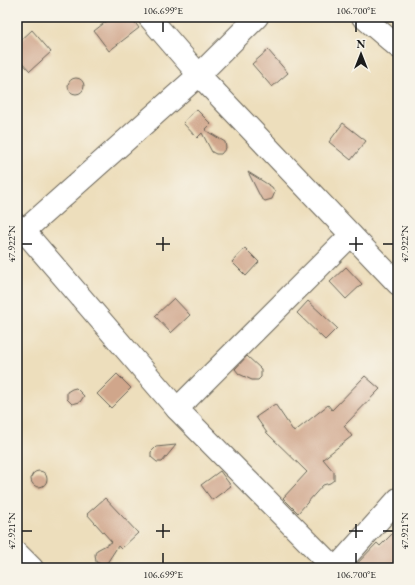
<svg xmlns="http://www.w3.org/2000/svg" width="415" height="585" viewBox="0 0 415 585" font-family="'EB Garamond',serif">
<style>
.building{fill:#d0a68b}
.lines{fill:none;stroke-linecap:round;stroke-linejoin:round}
.minor-casing{stroke:#656054;stroke-width:24}
.minor{stroke:#fff;stroke-width:22}
.ticks{fill:none;stroke:#1c1c1c;stroke-width:1.5}
.neatline{fill:none;stroke:#1c1c1c;stroke-width:1.5}
.ticks-label{font-size:10px;text-anchor:middle;fill:#1c1c1c}
</style>
<rect width="100%" height="100%" fill="#f7f3e8"/>
<filter id="ink" filterUnits="userSpaceOnUse"><feTurbulence type="fractalNoise" baseFrequency=".025" numOctaves="2"/><feDisplacementMap in="SourceGraphic" scale="8" xChannelSelector="R" yChannelSelector="G"/><feConvolveMatrix kernelMatrix="1 2 1 2 8 2 1 2 1" color-interpolation-filters="sRGB"/></filter>
<filter id="wash" filterUnits="userSpaceOnUse"><feTurbulence type="fractalNoise" baseFrequency=".012" numOctaves="4" result="noise"/><feDisplacementMap in="SourceGraphic" scale="16" xChannelSelector="R" yChannelSelector="G"/><feGaussianBlur stdDeviation="0.9" result="paint"/><feColorMatrix in="noise" values="0 0 0 0 0 0 0 0 0 0 0 0 0 0 0 0 0 1.4 0 .05"/><feComposite in="paint" operator="in"/></filter>
<g filter="url(#wash)">
<rect width="100%" height="100%" fill="#eddebc"/>
<g id="blocks">
<g class="building">
<polygon points="112,17 131,17 139,28 109,51 94,31"/>
<polygon points="32,30 51,52 30,71 17,57 17,44"/>
<polygon points="268,50 288,73 272,87 252,64"/>
<circle cx="76" cy="86" r="8"/>
<polygon points="196,109 211,124 205,130 225,142 226,148 221,154 216,154 212,152 202,133 197,138 183,123"/>
<polygon points="343,123 366,141 351,160 329,142"/>
<polygon points="248,172 272,187 275,192 272,199 265,201 261,198"/>
<polygon points="245,248 259,262 246,276 232,262"/>
<polygon points="346,267 362,284 346,299 330,282"/>
<polygon points="174,298 190,315 171,333 155,316"/>
<polygon points="308,301 337,328 325,340 297,313"/>
<polygon points="247,356 261,369 261,377 258,380 252,380 239,374 235,369"/>
<polygon points="117,374 131,388 111,408 97,394"/>
<polygon points="365,376 380,389 344,426 352,436 323,459 334,472 334,480 330,483 323,485 298,513 283,498 307,472 267,433 256,417 275,404 294,432 328,405 332,410"/>
<polygon points="76,388 84,396 80,402 72,404 67,399 67,392 72,389"/>
<polygon points="176,445 162,462 157,462 151,457 151,452 156,447"/>
<polygon points="220,471 231,486 212,500 201,485"/>
<circle cx="39" cy="479" r="8"/>
<polygon points="105,498 138,533 121,549 118,546 107,563 103,565 96,562 95,554 97,550 112,542 87,514"/>
<polygon points="398,528 398,568 353,568 377,543 380,546"/>
</g>
</g>
</g>
<g filter="url(#ink)">
<use href="#blocks" fill-opacity="0" stroke="#656054" stroke-width="1"/>
<g class="lines">
<g class="minor-casing">
<g id="minor">
<polyline points="149,17 199,75 398,284"/>
<polyline points="363,17 398,47"/>
<polyline points="17,225 24,231 177,409 334,568"/>
<polyline points="24,231 199,75 257,17"/>
<polyline points="177,409 351,235"/>
<polyline points="17,553 32,568"/>
<polyline points="336,568 398,499"/>
</g>
</g>
<use href="#minor" class="minor"/>
</g>
</g>
<path class="ticks" d="M163,22V32M356,22V32M163,237V251M356,237V251M22,244H32M156,244H170M349,244H363M383,244H393M163,524V538M356,524V538M22,531H32M156,531H170M349,531H363M383,531H393M163,553V563M356,553V563"/>
<rect width="415" height="585" fill="none" stroke="#f7f3e8" stroke-width="44"/>
<g transform="translate(361 54)" stroke="#f7f3e8" stroke-width="3" paint-order="stroke">
<path d="M0-3L7 15L0 10L-7 15Z" fill="#1c1c1c"/>
<text y="-6" font-size="11" font-weight="bold" text-anchor="middle" fill="#1c1c1c">N</text>
</g>
<rect x="22" y="22" width="371" height="541" class="neatline"/>
<g class="ticks-label">
<text x="163" y="14">106.699°E</text>
<text x="356" y="14">106.700°E</text>
<text transform="translate(11 244) rotate(-90)" y="4">47.922°N</text>
<text transform="translate(404 244) rotate(-90)" y="4">47.922°N</text>
<text transform="translate(11 531) rotate(-90)" y="4">47.921°N</text>
<text transform="translate(404 531) rotate(-90)" y="4">47.921°N</text>
<text x="163" y="578">106.699°E</text>
<text x="356" y="578">106.700°E</text>
</g>
</svg>
